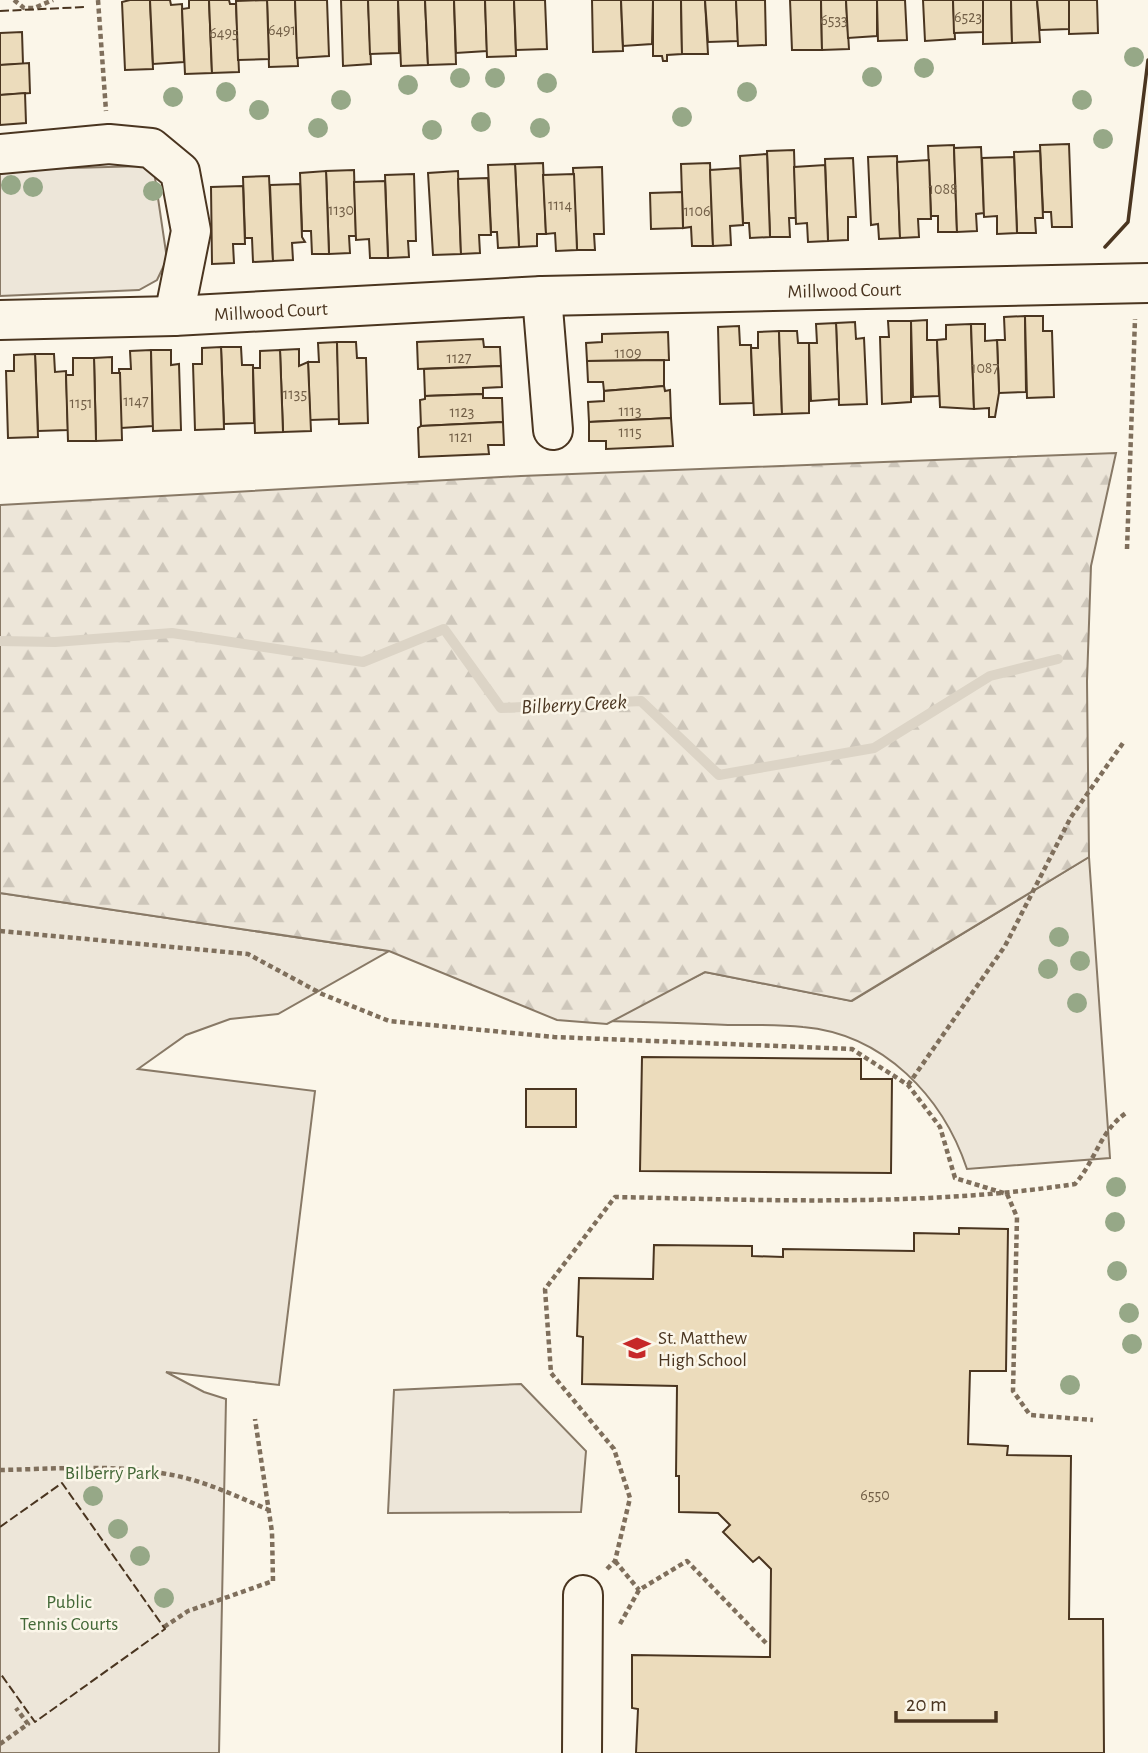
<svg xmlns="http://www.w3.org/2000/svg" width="1148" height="1753" viewBox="0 0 1148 1753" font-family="'Alegreya Sans',sans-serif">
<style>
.green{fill:#ede6d9;stroke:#887966;stroke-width:2}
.forest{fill:url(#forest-firs);stroke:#887966;stroke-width:2}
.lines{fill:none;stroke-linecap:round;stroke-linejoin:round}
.stream{stroke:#dcd4c6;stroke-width:10}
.building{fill:#ecdcbc;stroke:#4a3520;stroke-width:2}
.minor-casing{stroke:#4a3520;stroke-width:42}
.path{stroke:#7f6f5c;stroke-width:4.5;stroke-dasharray:5 3.5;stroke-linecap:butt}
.minor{stroke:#fbf6e9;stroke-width:38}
.fence{stroke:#4a3520;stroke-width:2;stroke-dasharray:9 3.5;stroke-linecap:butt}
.wall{stroke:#4a3520;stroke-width:3.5}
.tree{fill:#96a887}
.labels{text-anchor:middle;stroke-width:5;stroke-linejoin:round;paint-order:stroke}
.number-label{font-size:16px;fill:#725f47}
.street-label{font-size:19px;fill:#4a3520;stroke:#fbf6e9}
.poi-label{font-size:19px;fill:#4a3520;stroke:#fbf6e9;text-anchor:start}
.park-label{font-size:19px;fill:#436837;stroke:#fbf6e9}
.water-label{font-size:21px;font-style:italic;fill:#4a3520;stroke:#fbf6e9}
</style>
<defs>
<pattern id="forest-firs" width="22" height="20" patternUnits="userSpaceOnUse" patternTransform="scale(1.75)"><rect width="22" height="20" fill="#ede6d9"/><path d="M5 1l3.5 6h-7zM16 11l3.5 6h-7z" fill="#cdc6ba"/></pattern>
</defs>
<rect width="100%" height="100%" fill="#fbf6e9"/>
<g class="green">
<polygon points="144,166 154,171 167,259 157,280 139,290 0,296 0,170"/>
<path d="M1089,857L1110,1158L967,1169C943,1097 884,1034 803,1027C778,1024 753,1025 728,1025C687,1023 646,1022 605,1021L705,972L852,1001Z"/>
<polygon points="0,893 389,951 278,1014 230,1019 186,1035 138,1069 315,1091 279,1385 166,1372 204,1392 226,1399 219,1753 0,1753"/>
<polygon points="521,1384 586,1451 581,1512 388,1513 394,1390"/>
</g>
<polygon class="forest" points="1116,453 1091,566 1087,681 1089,857 851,1001 705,972 607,1024 557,1020 389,951 0,893 0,505 521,476"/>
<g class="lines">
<polyline class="stream" points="0,641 55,642 172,633 363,662 444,629 501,708 641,701 719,775 874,748 990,676 1058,659"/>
</g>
<g class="building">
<polygon points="130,0 150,0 153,69 125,70 122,2"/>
<polygon points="150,0 170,0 171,5 182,4 184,62 153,64"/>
<polygon points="189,0 209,0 212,73 185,74 182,9 189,8"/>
<polygon points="209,0 229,0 230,4 236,4 239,72 212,73"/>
<polygon points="267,0 295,0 298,66 269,67"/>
<polygon points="267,0 269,59 238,60 236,1"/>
<polygon points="295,0 327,0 329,56 297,58"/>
<polygon points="341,0 368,0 371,64 343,66"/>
<polygon points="368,0 398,0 399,53 370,54"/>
<polygon points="398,0 425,0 428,65 401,66"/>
<polygon points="425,0 454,0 456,64 428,65"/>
<polygon points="454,0 485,0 487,51 456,53"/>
<polygon points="485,0 514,0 516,56 487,57"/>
<polygon points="514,0 545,0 547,49 516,50"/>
<polygon points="592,0 621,0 623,51 593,52"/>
<polygon points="621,0 653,0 652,44 623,46"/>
<polygon points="653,0 681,0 682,54 667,55 667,61 663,61 662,56 653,56"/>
<polygon points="681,0 705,0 708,54 682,54"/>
<polygon points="705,0 736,0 738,41 708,42"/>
<polygon points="736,0 765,0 766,45 738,46"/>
<polygon points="790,0 821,0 822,50 792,50"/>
<polygon points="821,0 846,0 849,49 822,50"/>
<polygon points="846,0 877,0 877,36 848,38"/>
<polygon points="877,0 905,0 907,40 878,41"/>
<polygon points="923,0 953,0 955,39 925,41"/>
<polygon points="953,0 983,0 983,32 954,33"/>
<polygon points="983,0 1011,0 1012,43 983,44"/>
<polygon points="1011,0 1037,0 1040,42 1012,43"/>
<polygon points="1037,0 1069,0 1069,29 1040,30"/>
<polygon points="1069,0 1097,0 1098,33 1069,34"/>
<polygon points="22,32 23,64 0,65 0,33"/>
<polygon points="29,63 30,93 0,95 0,65"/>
<polygon points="25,93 26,123 0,125 0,95"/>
<polygon points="1069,144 1072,227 1052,227 1051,212 1043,212 1040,145"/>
<polygon points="954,145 957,232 938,232 938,216 931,216 928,146"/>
<polygon points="981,147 984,213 976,214 977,231 957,232 954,148"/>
<polygon points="794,150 796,218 789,218 790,237 770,237 767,151"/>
<polygon points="1040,151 1043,218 1035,218 1036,233 1017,233 1014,152"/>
<polygon points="767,154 770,237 750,238 749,223 743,223 740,156"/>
<polygon points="897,156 900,238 879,239 878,224 871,225 868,157"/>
<polygon points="1014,157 1017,233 997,234 997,216 984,217 982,158"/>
<polygon points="853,158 856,217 848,217 848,240 828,241 825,159"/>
<polygon points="929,160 931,219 918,219 919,237 900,238 897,162"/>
<polygon points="543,163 546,234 537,234 537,246 519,247 515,164"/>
<polygon points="710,163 713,246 692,246 691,227 683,228 681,164"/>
<polygon points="515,164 519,247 498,248 497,232 491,232 488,165"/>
<polygon points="825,165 828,241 808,242 807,223 796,224 794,167"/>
<polygon points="602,167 604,234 594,234 595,250 577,250 573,168"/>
<polygon points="740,168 743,225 730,226 731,245 713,246 710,170"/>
<polygon points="354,170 356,236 349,236 350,253 329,254 326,171"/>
<polygon points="326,171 329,254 312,254 311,231 302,231 300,173"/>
<polygon points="458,171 461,254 433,255 428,173"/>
<polygon points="414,174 416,241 408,241 409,257 388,258 385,175"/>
<polygon points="574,174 577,250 556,251 555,233 546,234 543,175"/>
<polygon points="269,176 273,261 253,262 252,238 245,238 243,177"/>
<polygon points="488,178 491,235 479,235 480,253 461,254 458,179"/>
<polygon points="385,181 388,258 370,258 369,239 356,240 354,182"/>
<polygon points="300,184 302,237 305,242 292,243 293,260 273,261 270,185"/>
<polygon points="243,186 245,244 233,244 234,263 212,264 211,187"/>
<polygon points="682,192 683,228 651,229 650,193"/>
<polygon points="1025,316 1026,392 999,393 997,340 1005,340 1004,317"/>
<polygon points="1025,316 1043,316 1043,331 1052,331 1054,397 1027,398"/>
<polygon points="927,320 927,340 937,340 939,396 913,397 911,321"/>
<polygon points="888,321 911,321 911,402 882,404 880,337 889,337"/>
<polygon points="855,322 856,339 864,338 867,404 839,405 836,323"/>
<polygon points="836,323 839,399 811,401 809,343 817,343 816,324"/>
<polygon points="971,324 974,409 940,407 937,340 946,339 946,325"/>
<polygon points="971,324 985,324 985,341 997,340 999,393 995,417 989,417 989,408 974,409"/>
<polygon points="739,326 740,345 751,345 753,403 720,404 718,327"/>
<polygon points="779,331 782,414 754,415 751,348 758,348 758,332"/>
<polygon points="779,331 797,331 798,343 809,343 809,413 782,414"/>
<polygon points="668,332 669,360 587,361 586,343 602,342 602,334"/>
<polygon points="483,339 484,347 500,347 501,366 418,369 417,342"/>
<polygon points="337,342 340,419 310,420 308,362 319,362 318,343"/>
<polygon points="337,342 356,342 357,358 366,358 368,423 339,424"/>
<polygon points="221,347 241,347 242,365 253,365 254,423 224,424"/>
<polygon points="221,347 224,429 195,430 193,364 202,364 202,348"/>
<polygon points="299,349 299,366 308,362 311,431 283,432 280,350"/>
<polygon points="151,350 153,426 121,428 119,369 131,369 130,351"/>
<polygon points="151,350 171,350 171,365 179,364 181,430 153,431"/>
<polygon points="280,350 283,432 255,433 253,368 260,368 260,351"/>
<polygon points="35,354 54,354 55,372 66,371 68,430 38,431"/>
<polygon points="35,354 38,437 8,438 6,371 14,371 14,355"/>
<polygon points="112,357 112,373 120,373 122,440 96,441 94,358"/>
<polygon points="73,358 94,358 96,441 68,441 66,375 73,375"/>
<polygon points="664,360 664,386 604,391 603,382 588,382 587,361"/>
<polygon points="501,366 502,387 483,388 483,394 425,396 424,369"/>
<polygon points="664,386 665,391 670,390 671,418 589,422 588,402 604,401 604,391"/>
<polygon points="483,394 483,398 502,398 503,422 421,426 420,400 425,399 425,396"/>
<polygon points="671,418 673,446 606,449 606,441 589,441 589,422"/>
<polygon points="503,422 504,445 488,445 489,454 419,457 418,428 421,426"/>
<polygon points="642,1057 861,1059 861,1079 892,1079 891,1173 640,1171"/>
<rect x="526" y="1089" width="50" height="38"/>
<polygon points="959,1228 1008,1229 1006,1371 970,1371 968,1444 1008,1446 1007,1455 1071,1456 1069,1619 1103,1619 1104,1753 636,1753 638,1709 632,1708 632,1655 770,1657 771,1569 759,1557 753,1562 723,1532 730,1525 718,1513 679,1512 679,1476 676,1476 677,1386 582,1384 583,1337 577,1336 579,1278 653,1279 654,1245 752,1246 752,1256 783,1257 783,1249 914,1251 914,1233 959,1234"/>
</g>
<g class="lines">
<g class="minor-casing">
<g id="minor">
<polyline points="0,154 109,144 151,148 180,172 191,231 174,316"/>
<polyline points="542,296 553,430"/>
<path id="s1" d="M0,320L174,316L542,296L1148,283"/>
<polyline points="582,1753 583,1595"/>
</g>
</g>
<g class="path">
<polyline points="14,0 24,8 34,8 53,0"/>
<polyline points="98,0 106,111"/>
<polyline points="1127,549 1135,319"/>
<polyline points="0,931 248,954 322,994 389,1021 554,1037 852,1049 908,1085 940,1127 955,1178 1007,1194 1017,1217 1013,1391 1030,1415 1093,1420"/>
<polyline points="908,1085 1005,946 1071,817 1123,743"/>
<path d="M0,1470C53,1469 115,1464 167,1474C203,1480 236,1496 269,1510"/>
<polyline points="615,1561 639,1590"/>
<path d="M607,1569L615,1561L630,1498L614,1449L551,1373L545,1289L615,1197C768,1200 923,1207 1075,1184C1096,1160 1100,1131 1126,1113"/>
<polyline points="620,1624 639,1590 687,1561 766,1643"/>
<polyline points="164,1627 188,1611 273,1581 272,1532 255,1419"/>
<polyline points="0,1744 28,1724 16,1708"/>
</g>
<use href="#minor" class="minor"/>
<g class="fence">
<polyline points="0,11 85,7"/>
<polyline points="0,1527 62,1483 165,1629 35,1722 0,1673"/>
</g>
<polyline class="wall" points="1105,247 1128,222 1148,60"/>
</g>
<g class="tree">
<circle cx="1134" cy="57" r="10"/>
<circle cx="924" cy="68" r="10"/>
<circle cx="872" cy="77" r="10"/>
<circle cx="460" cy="78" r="10"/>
<circle cx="495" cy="78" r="10"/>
<circle cx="547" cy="83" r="10"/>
<circle cx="408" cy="85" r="10"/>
<circle cx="226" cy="92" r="10"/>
<circle cx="747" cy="92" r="10"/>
<circle cx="173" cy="97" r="10"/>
<circle cx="341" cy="100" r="10"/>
<circle cx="1082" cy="100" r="10"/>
<circle cx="259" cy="110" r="10"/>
<circle cx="682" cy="117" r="10"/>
<circle cx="481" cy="122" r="10"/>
<circle cx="318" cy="128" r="10"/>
<circle cx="540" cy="128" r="10"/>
<circle cx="432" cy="130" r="10"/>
<circle cx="1103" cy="139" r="10"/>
<circle cx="11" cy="185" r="10"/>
<circle cx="33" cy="187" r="10"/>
<circle cx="153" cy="191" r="10"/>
<circle cx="1059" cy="937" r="10"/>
<circle cx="1080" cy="961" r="10"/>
<circle cx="1048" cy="969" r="10"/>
<circle cx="1077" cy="1003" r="10"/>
<circle cx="1116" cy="1187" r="10"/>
<circle cx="1115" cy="1222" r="10"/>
<circle cx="1117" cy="1271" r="10"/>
<circle cx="1129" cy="1313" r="10"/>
<circle cx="1132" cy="1344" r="10"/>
<circle cx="1070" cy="1385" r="10"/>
<circle cx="93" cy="1496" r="10"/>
<circle cx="118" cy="1529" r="10"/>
<circle cx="140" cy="1556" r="10"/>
<circle cx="164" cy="1598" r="10"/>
</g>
<defs>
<g id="school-bare" transform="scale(2.1)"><path d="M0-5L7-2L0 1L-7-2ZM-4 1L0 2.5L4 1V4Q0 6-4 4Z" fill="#c62828" stroke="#fbf6e9" stroke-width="2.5" paint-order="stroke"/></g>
</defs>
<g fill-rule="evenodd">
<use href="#school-bare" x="637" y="1348"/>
</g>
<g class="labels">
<g class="number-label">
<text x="968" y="22">6523</text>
<text x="834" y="25">6533</text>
<text x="282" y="35">6491</text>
<text x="224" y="38">6495</text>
<text x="943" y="194">1088</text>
<text x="560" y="210">1114</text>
<text x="341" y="215">1130</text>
<text x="697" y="216">1106</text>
<text x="628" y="358">1109</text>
<text x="459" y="363">1127</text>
<text x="985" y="373">1087</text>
<text x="295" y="399">1135</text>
<text x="136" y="406">1147</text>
<text x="81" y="408">1151</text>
<text x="630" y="416">1113</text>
<text x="462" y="417">1123</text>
<text x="630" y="437">1115</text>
<text x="461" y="442">1121</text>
<text x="875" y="1500">6550</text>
</g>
<g class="street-label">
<text dy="7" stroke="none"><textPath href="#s1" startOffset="845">Millwood Court</textPath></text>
<text dy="7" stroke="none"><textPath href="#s1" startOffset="271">Millwood Court</textPath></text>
</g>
<g class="poi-label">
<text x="658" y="1344">St. Matthew<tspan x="658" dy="22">High School</tspan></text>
</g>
<g class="park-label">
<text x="112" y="1479">Bilberry Park</text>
<text x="69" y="1608">Public<tspan x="69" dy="22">Tennis Courts</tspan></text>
</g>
<g class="water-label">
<text transform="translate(574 704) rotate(-3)" y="7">Bilberry Creek</text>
</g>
</g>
<path d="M896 1711v10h100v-10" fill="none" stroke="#4a3520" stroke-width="3.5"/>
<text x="906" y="1711" font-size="21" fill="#4a3520" stroke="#fbf6e9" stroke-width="5" paint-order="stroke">20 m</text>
</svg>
